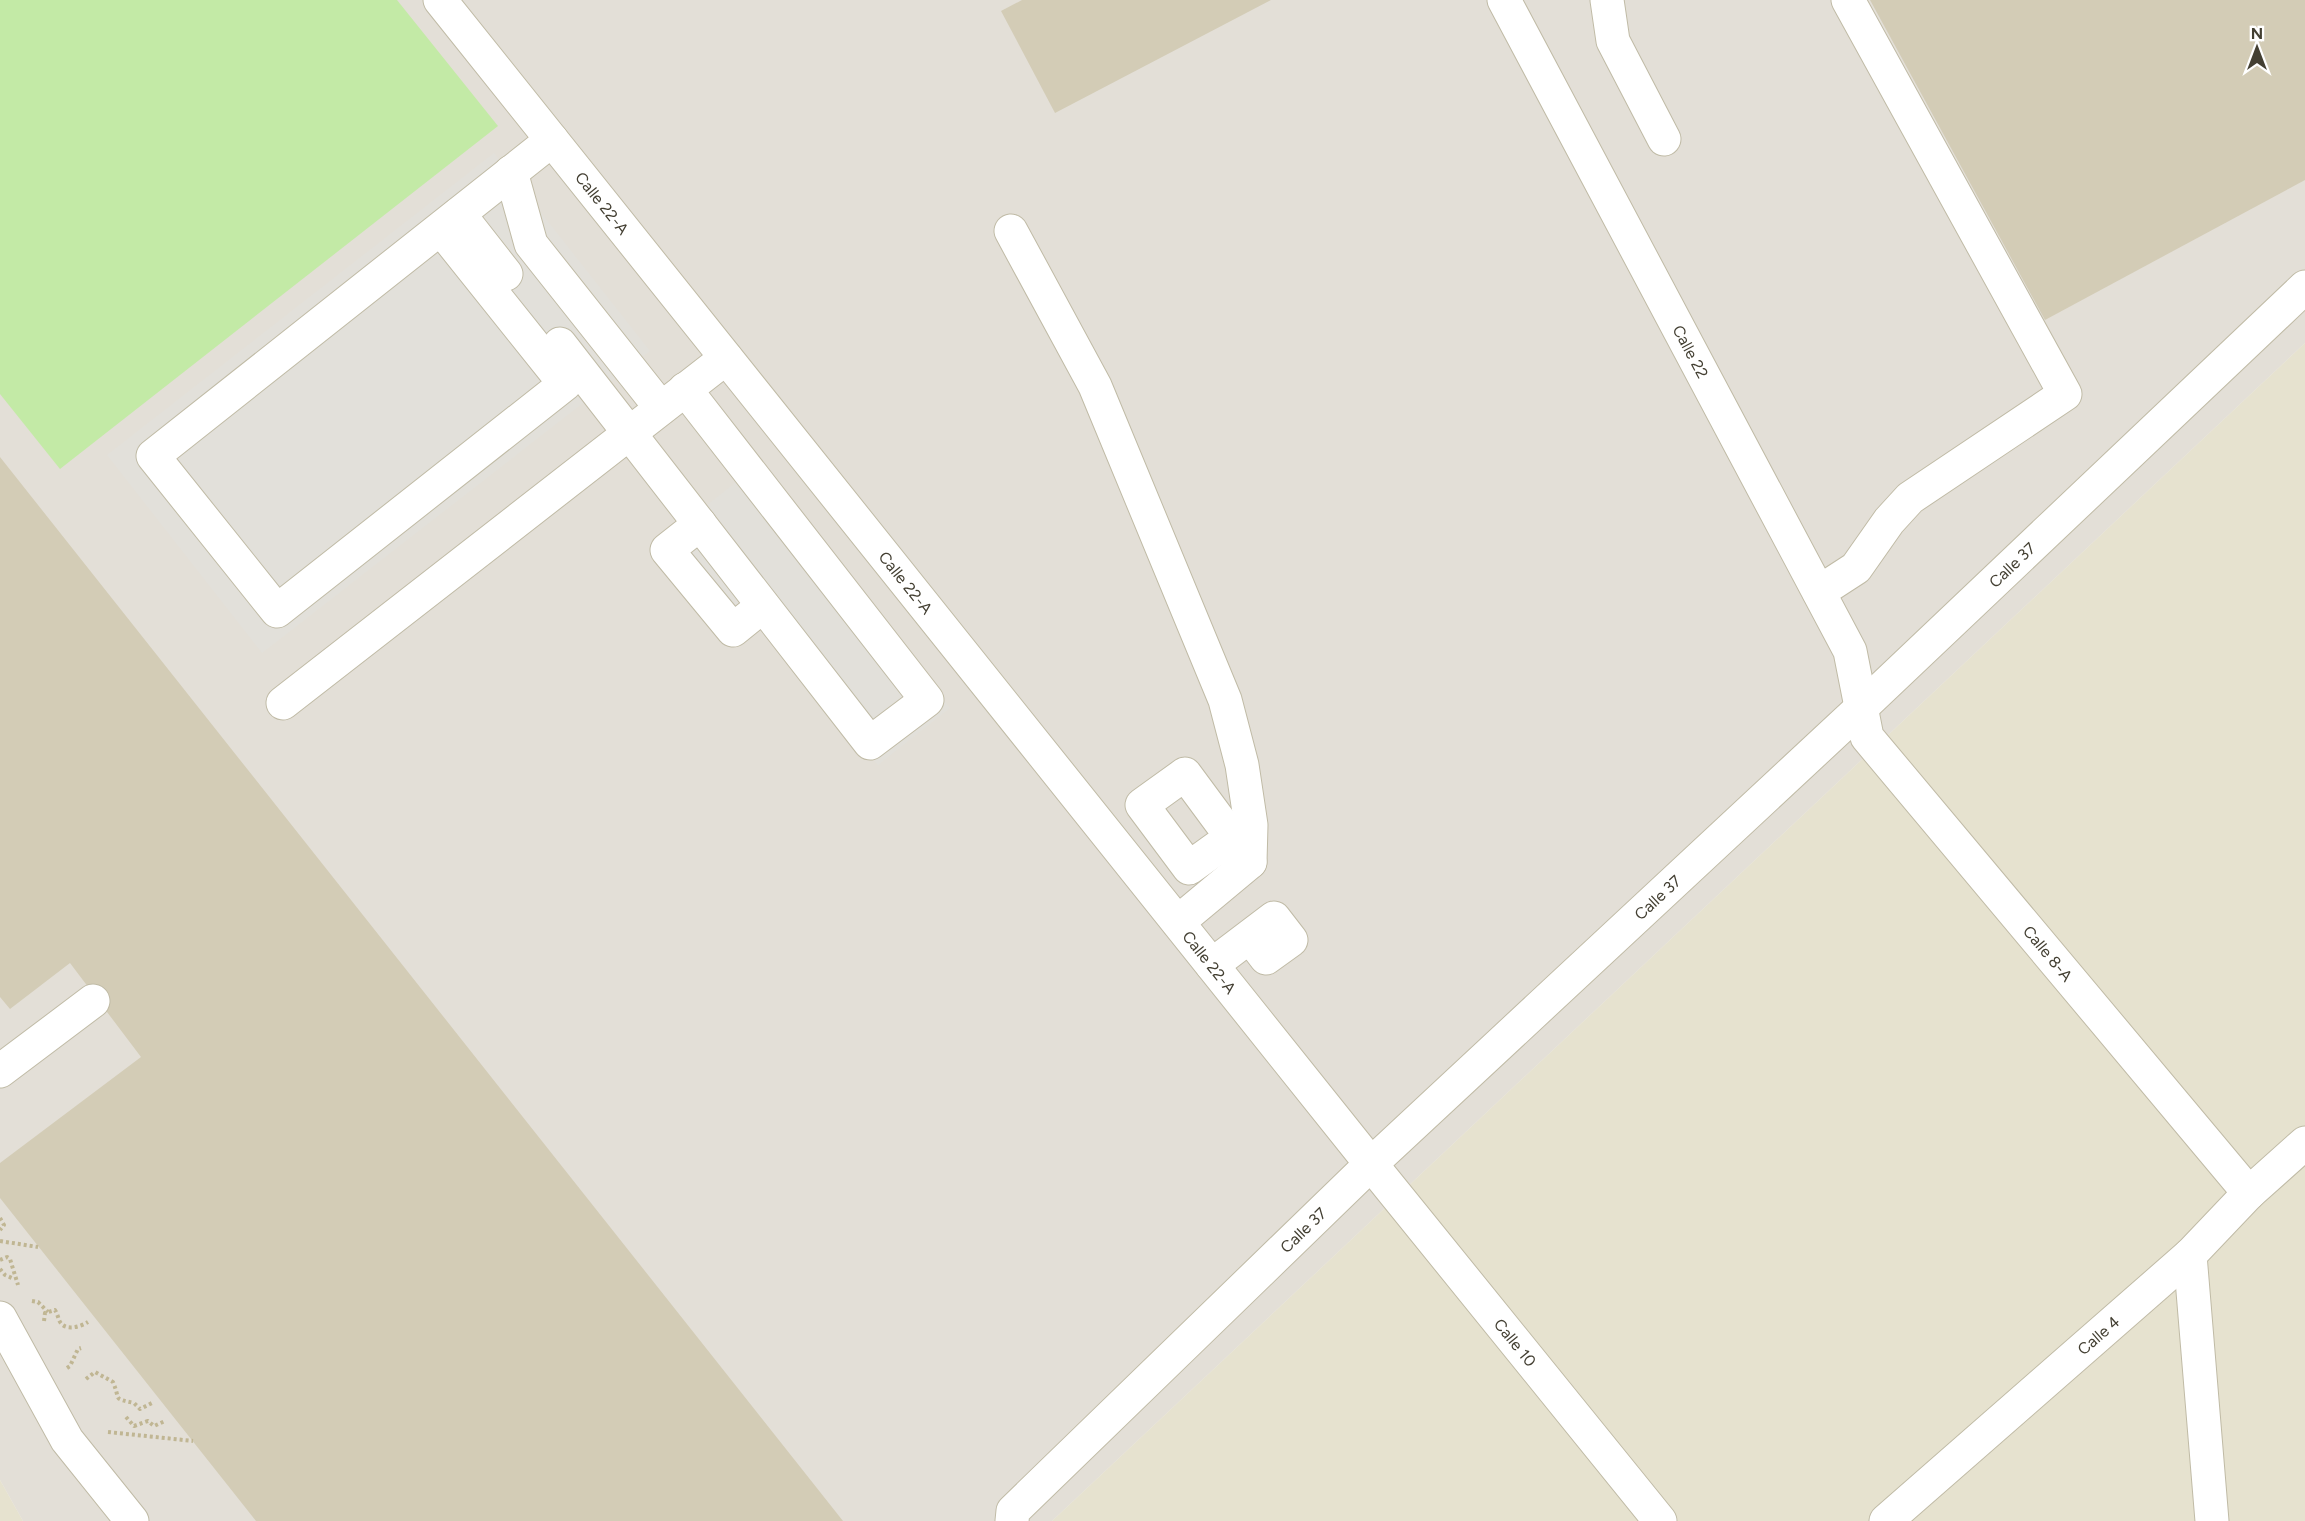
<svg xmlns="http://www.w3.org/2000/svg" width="2305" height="1521" viewBox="0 0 2305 1521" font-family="Figtree,sans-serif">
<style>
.residential{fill:#e6e2cf}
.industrial{fill:#e3dfd7}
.green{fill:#c3eaa6}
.parking{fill:#e2e0da}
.building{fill:#d3ccb6}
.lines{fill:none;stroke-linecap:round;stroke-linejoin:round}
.minor-casing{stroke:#c0bba6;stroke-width:35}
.path{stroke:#c0b693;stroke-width:4;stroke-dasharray:3 3;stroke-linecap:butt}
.minor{stroke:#fff;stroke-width:33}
.labels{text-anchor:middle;stroke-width:6;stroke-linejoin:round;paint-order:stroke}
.street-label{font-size:16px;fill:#433f32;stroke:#fff}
</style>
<rect width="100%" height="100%" fill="#f2efe1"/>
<g class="residential">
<polygon points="2305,343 2305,1521 1052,1521"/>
<polygon points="0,1480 23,1521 0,1521"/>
</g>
<polygon class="industrial" points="0,0 2305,0 2305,343 1052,1521 23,1521 0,1480"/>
<polygon class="green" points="0,0 397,0 498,126 60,469 0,394"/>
<g class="parking">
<polygon points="494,153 650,351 262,653 107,455"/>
<polygon points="756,466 950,708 878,765 761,619 732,642 655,547"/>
</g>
<g class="building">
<polygon points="1022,0 1271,0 1055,113 1001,11"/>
<polygon points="1870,0 2305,0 2305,180 2045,320"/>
<polygon points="0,457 843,1521 256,1521 0,1198 0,1163 141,1057 70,963 10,1009 0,997"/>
</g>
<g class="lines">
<g class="minor-casing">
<g id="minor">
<path id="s1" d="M440,0L1371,1164L1660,1521"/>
<path id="s2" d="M1504,0L1850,651L1867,737L2249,1193"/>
<polyline points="1607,0 1613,41 1664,139"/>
<polyline points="511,172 531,244 661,408"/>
<polyline points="459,214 506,274"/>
<polyline points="441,229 565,384 277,611 153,456 552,140"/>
<polyline points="1011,231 1095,386 1225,700 1242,765 1251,825 1250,862 1178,922"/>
<polyline points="560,344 870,743 927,700 685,389"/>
<polyline points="700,524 667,550 733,630 763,606"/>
<polyline points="1819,592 1856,568 1889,521 1910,498 2065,394 1848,0"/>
<polyline points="283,703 726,358"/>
<polyline points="1232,837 1189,868 1142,805 1185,774 1250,862"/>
<polyline points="1212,965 1274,918 1291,940 1266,958 1250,937"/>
<polyline points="0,1071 93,1001"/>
<polyline points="2190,1255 2212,1521"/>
<polyline points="0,1318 67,1440 132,1521"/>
<path id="s3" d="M1012,1521L1013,1511L1371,1164L1861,708L2305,287"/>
<path id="s4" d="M1886,1521L2190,1255L2249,1193L2305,1143"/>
</g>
</g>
<g class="path">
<polyline points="0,1218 4,1225 0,1230"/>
<polyline points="0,1241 38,1247"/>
<polyline points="0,1260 7,1257 10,1259 18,1285"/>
<polyline points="0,1269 5,1275 14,1279"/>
<polyline points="32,1301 38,1302 48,1312"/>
<path d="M44,1321L45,1313L55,1310C57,1313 58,1317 59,1320C64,1332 80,1327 88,1322"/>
<polyline points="67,1368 70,1366 78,1349 81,1348"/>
<path d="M86,1379L95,1372L113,1382C121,1401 112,1398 134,1403L140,1409L152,1403"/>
<polyline points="126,1417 134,1426 148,1421 154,1426 165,1421"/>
<polyline points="108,1432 193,1441"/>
</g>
<use href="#minor" class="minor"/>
</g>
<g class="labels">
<g class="street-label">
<text dy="6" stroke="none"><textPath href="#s1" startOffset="260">Calle 22-A</textPath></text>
<text dy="6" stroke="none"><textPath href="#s2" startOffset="398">Calle 22</textPath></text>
<text dy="6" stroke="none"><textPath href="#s3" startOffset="1386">Calle 37</textPath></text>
<text dy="6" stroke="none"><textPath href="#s1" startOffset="746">Calle 22-A</textPath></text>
<text dy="6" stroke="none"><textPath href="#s3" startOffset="900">Calle 37</textPath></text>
<text dy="6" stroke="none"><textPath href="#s2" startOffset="1107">Calle 8-A</textPath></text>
<text dy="6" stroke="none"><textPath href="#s1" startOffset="1232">Calle 22-A</textPath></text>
<text dy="6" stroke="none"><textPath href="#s3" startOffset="414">Calle 37</textPath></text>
<text dy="6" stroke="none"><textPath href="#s4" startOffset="282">Calle 4</textPath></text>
<text dy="6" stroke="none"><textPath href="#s1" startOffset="1720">Calle 10</textPath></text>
</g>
</g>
<g transform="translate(2257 48)" stroke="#ffffff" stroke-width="4.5" paint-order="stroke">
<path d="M0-4.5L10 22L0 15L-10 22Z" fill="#433f32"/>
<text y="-9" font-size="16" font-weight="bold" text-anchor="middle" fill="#433f32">N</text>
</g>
</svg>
